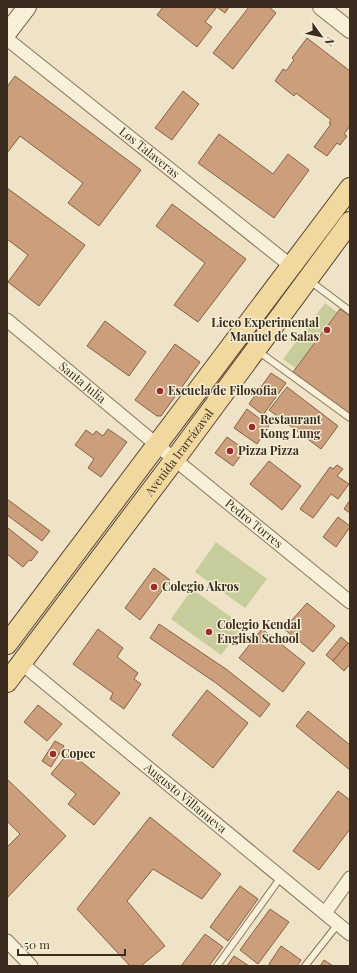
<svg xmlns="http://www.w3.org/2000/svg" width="357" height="973" viewBox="0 0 357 973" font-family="'Playfair Display',serif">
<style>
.green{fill:#c6cd9a}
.building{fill:#cc9f7c;stroke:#895f42}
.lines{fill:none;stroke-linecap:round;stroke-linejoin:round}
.service-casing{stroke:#8a755c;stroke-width:8}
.minor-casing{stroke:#8a755c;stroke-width:15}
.tertiary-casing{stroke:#8a755c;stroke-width:18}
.secondary-casing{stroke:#6c563f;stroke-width:20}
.primary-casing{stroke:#584330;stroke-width:22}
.service{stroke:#f9f0da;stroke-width:6}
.minor{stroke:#f9f0da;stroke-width:13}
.tertiary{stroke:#f9f0da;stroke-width:16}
.secondary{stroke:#f9f0da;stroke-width:18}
.primary{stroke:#f1d89f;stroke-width:20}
.poi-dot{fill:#992d2c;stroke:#f6edd6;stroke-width:1.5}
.labels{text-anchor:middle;stroke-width:3;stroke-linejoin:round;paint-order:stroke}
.street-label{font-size:12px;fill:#3a2d1f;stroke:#f6edd6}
.poi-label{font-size:12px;font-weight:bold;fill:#3a2d1f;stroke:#f6edd6;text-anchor:start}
</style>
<rect width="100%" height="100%" fill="#eee3c6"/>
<g class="green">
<polygon points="325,303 337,312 295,368 283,359"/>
<polygon points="216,542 267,579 245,608 195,572"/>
<polygon points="192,589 243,626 221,655 171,619"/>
</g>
<g class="building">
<polygon points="163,7 217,7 205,22 212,27 197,47 157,15"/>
<polygon points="217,7 229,7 225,13"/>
<polygon points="249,7 269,7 276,13 233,69 213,53"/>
<polygon points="307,38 350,71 350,126 344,134 347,136 340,145 337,143 327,156 314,147 331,124 329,123 331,120 296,93 294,96 275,81 283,69 286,71 294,60 292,58"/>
<polygon points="15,76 141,170 99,226 68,203 83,183 20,136 7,153 7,87"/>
<polygon points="183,91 199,104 172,140 155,128"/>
<polygon points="219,134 273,174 288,154 309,170 274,218 198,163"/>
<polygon points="7,188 85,245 39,306 8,282 28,255 7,239"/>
<polygon points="172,204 246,259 198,322 174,305 205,263 156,226"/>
<polygon points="340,309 350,316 350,414 293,372"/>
<polygon points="105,321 146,352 129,376 87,346"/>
<polygon points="175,344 200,362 161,416 157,416 135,400"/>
<polygon points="271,373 286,383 263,415 249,404"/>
<polygon points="287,387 338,426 321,449 269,410"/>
<polygon points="247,409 269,426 257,444 234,428"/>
<polygon points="108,429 127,442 101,477 88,468 94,459 75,445 86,430 93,435 96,431 103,436"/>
<polygon points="227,437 245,450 233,466 215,453"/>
<polygon points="269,461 301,486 282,510 250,484"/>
<polygon points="337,465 343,469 337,476 349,484 338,499 331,494 313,518 300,509 330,467 333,469"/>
<polygon points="7,499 50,531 42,541 7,515"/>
<polygon points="350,500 350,513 344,509"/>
<polygon points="338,517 350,526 350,527 336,547 323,537"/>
<polygon points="8,528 38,552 31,561 29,560 23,567 7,554 7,530"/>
<polygon points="154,568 170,580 140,620 125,608"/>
<polygon points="307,603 335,626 313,652 284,629"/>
<polygon points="159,624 226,669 270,704 260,717 216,683 150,638"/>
<polygon points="98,629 123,648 117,657 138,673 134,679 141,684 124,709 110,699 113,693 73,664"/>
<polygon points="262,629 305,663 283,692 239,658"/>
<polygon points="341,637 348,643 333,661 326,655"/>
<polygon points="348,643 350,645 350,664 344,671 333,661"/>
<polygon points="207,690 248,723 213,768 172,735"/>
<polygon points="38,705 62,724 47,741 24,722"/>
<polygon points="308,711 350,745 350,770 296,726"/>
<polygon points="55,741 64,746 51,767 42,761"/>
<polygon points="69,752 120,793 94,825 68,804 76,794 51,774"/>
<polygon points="7,779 66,836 7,898 7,847 20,834 7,821"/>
<polygon points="338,791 350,800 350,829 319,870 293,851"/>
<polygon points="150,817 221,874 202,899 153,869 127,901 165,946 141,966 130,966 77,909"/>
<polygon points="240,886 258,899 228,941 210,927"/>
<polygon points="270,909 289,922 258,964 240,950"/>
<polygon points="205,934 223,947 209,966 181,966"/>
<polygon points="281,946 301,960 297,966 272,966 269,964"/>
<polygon points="234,956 249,966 227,966"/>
<polygon points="324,960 333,966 320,966"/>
</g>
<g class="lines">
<g class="service-casing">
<g id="service">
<polyline points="310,281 350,311"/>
<polyline points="258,351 350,418"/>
<polyline points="217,966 281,877"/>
<polyline points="305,966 338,924"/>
</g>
</g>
<g class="minor-casing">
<g id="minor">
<path id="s1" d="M7,39L291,266"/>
<path id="s2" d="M7,320L157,445L350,602"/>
<path id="s3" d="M21,663L350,934"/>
<polyline points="325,913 350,878"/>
<polyline points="7,941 31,966"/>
</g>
</g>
<g class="tertiary-casing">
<polyline id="tertiary" points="321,7 350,30"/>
</g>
<g class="secondary-casing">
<polyline id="secondary" points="7,33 27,7"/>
</g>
<g class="primary-casing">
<g id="primary">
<polyline points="7,644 350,188"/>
<path id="s4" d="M7,682L175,459L350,222"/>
</g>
</g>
<use href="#service" class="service"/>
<use href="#minor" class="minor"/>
<use href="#tertiary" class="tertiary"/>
<use href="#secondary" class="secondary"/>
<use href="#primary" class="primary"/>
</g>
<g class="poi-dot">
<circle cx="327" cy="330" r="4"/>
<circle cx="160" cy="391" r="4"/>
<circle cx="252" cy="427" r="4"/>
<circle cx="230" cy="451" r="4"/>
<circle cx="154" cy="587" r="4"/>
<circle cx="209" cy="632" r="4"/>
<circle cx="53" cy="754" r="4"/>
</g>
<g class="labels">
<g class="street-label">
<text dy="4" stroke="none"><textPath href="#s1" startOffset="182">Los Talaveras</textPath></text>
<text dy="4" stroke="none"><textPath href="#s2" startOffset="98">Santa Julia</textPath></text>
<text dy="4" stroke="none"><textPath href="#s4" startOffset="287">Avenida Irarrázaval</textPath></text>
<text dy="4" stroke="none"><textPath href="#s2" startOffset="320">Pedro Torres</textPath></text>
<text dy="4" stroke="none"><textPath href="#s3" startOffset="213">Augusto Villanueva</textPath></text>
</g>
<g class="poi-label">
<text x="319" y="327" text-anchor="end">Liceo Experimental<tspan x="319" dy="14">Manuel de Salas</tspan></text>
<text x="168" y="395">Escuela de Filosofia</text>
<text x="260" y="424">Restaurant<tspan x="260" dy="14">Kong Lung</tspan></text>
<text x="238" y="455">Pizza Pizza</text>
<text x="162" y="591">Colegio Akros</text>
<text x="217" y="629">Colegio Kendal<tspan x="217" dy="14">English School</tspan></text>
<text x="61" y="758">Copec</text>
</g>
</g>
<rect width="357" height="973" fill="none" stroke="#3a2d1f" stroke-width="16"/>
<g transform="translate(321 36) rotate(123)" stroke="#f6edd6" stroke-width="3" paint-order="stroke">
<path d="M0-3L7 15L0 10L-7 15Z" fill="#3a2d1f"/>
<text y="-6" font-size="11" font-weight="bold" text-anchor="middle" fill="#3a2d1f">N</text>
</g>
<path d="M18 949v6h107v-6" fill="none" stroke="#3a2d1f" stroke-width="2"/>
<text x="24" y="949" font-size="12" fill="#3a2d1f" stroke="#f6edd6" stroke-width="3" paint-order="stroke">50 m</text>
</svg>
